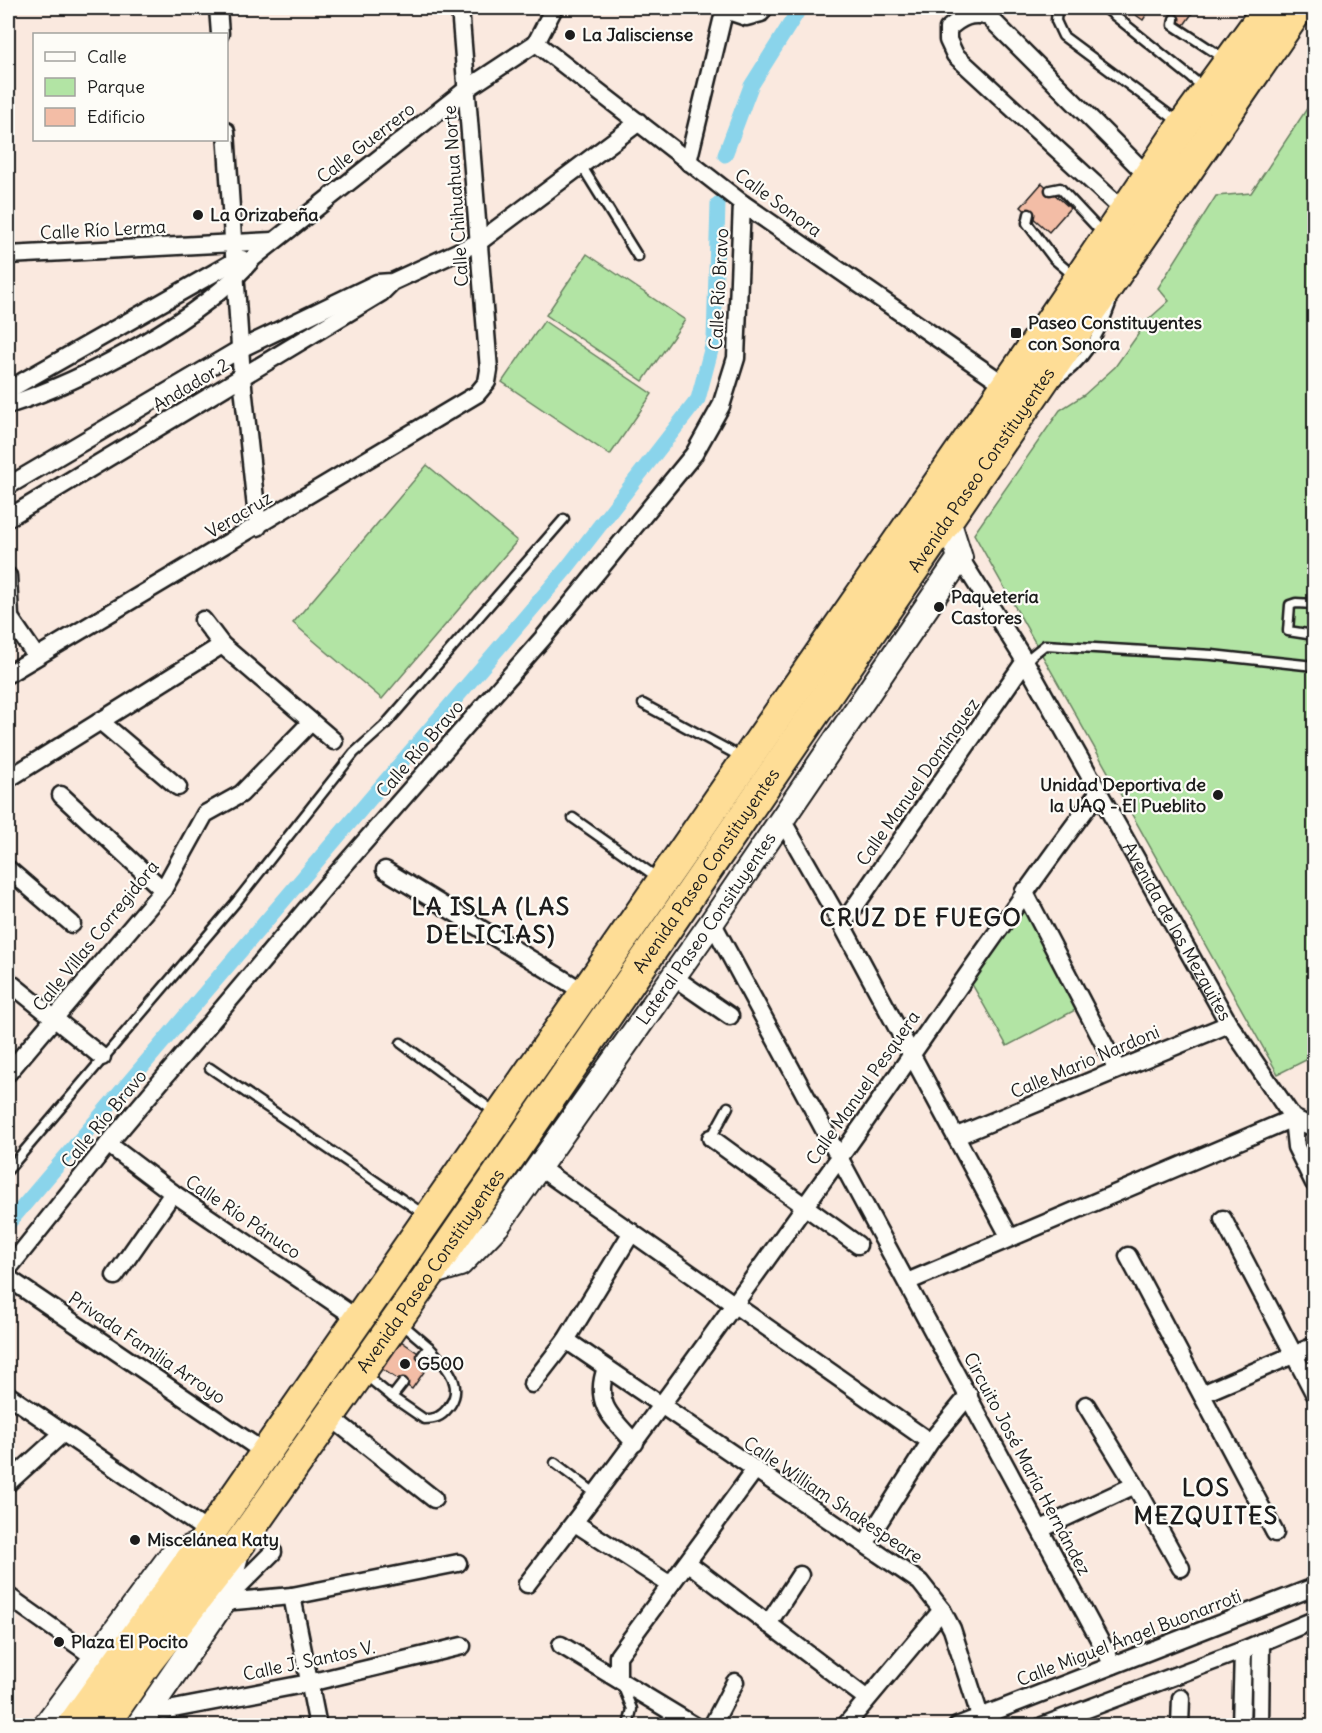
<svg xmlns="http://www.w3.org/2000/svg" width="1322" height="1733" viewBox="0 0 1322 1733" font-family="Delius,sans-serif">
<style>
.green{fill:#b2e4a4;stroke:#678060;stroke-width:1.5}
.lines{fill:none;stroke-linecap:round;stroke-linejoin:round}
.canal{stroke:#8ad4eb;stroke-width:15}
.building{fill:#f3bda6;stroke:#1c1c1c;stroke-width:1.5}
.lane-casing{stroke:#1c1c1c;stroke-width:13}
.street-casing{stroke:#1c1c1c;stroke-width:21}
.secondary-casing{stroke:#1c1c1c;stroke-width:28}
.highway-casing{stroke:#1c1c1c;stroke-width:34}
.lane{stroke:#fdfcf7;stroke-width:8}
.street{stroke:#fdfcf7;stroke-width:16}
.secondary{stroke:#fdfcf7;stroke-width:24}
.highway{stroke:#fedd96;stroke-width:30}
.poi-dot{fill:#1c1c1c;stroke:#fdfcf7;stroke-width:2}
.labels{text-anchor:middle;stroke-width:4.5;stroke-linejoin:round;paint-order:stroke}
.poi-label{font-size:18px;font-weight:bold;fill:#1c1c1c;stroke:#fdfcf7;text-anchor:start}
.street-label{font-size:18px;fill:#1c1c1c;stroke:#fdfcf7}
.district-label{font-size:24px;font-weight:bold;letter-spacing:1.5px;fill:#1c1c1c;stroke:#fdfcf7}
</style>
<rect width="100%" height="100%" fill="#fae9df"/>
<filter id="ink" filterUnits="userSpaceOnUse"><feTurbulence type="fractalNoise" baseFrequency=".0167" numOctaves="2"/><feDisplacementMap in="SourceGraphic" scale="12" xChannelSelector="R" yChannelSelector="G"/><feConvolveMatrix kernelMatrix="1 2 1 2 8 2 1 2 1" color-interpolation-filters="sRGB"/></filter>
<g filter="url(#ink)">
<g class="green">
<polygon points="1314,98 1314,1056 1278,1074 974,534 1060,410 1084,395 1115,367 1149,319 1169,301 1158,288 1216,196 1251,193"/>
<polygon points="587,254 685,320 643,381 546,315"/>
<polygon points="544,321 652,394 610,455 502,382"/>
<polygon points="427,465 517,541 382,699 293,623"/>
<polygon points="1023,899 1081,1007 1007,1046 968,977"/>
</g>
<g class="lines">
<g class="canal">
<polyline points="725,155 751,86 800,8"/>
<polyline points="8,1224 566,569 698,399 714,339 718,204"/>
</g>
</g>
<g class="building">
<polygon points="1126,8 1151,8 1143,20"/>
<polygon points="1178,8 1196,8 1184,25 1171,17"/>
<polygon points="1042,183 1070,208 1049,232 1021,207"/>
<polygon points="398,1339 431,1362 412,1389 379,1367"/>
</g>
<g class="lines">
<g class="lane-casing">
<g id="lane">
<polyline points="1057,8 1056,21 1063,36 1180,123"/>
<polyline points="1105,8 1203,87"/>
<polyline points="1174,19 1173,25 1225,59"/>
<polyline points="581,165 638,257"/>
<polyline points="1050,190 1060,188 1104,235"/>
<polyline points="1029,214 1027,223 1054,259 1074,276"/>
<path d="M1055,381C1082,366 1101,333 1111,304"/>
<polyline points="1314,604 1296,603 1290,605 1288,631 1314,635"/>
<polyline points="1025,661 1045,645 1212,655 1314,666"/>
<polyline points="643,704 743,758"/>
<polyline points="573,818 658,878"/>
<polyline points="401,1043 496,1113"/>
<polyline points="210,1068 425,1215"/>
<polyline points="711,1138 728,1107"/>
<polyline points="8,1170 237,901 354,753 384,726 564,519"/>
<polyline points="401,1323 429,1347 422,1356"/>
<polyline points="364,1374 392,1397 403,1383"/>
<path d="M392,1397L424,1419C435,1419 441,1417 448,1408C467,1385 444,1364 429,1347"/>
<polyline points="555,1463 596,1494"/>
<polyline points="623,1687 632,1709 628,1726"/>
</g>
</g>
<g class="street-casing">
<g id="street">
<polyline points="218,8 220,34"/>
<polyline points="725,10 746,17 761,13 764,8"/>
<polyline points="536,43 742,203 1005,385"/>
<polyline points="536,43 554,8"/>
<polyline points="226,131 242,377 258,527"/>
<polyline points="688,162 725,8"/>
<path d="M1124,211L955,55L948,40V29C961,17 971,12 989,17L1148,176"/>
<polyline points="8,255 273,241"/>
<polyline points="8,390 235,261 242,259"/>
<path d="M8,405C81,382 204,318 253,258L468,88L536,43"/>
<polyline points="8,486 240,349 377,283 392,282 479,242 639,122"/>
<polyline points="8,518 381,293 390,284"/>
<path id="s1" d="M960,558L1025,661L1229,1024L1293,1118L1296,1147L1314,1183"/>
<polyline points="8,576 10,617"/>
<polyline points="8,615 36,656"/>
<polyline points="203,620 222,645 334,741"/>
<polyline points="8,674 477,394 487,382 489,370 460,8"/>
<polyline points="100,721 178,787"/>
<polyline points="8,779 222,645"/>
<polyline points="61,795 163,890"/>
<polyline points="782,820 842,925 1009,1236"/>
<polyline points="8,869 72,924"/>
<polyline points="385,870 584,992"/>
<polyline points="1024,891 1117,1069"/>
<polyline points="712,922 1113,1665"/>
<polyline points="842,925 1025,661"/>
<polyline points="672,976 730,1016"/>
<polyline points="8,981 102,1057"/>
<polyline points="8,1073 163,890 205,814 241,794 311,722"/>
<polyline points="1293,1118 1314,1128"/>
<polyline points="957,1136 1229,1024"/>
<polyline points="711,1138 858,1245"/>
<polyline points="108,1144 173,1193 358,1319"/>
<polyline points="540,1168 930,1442"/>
<polyline points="1223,1219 1314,1393"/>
<polyline points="1128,1256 1275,1533"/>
<polyline points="8,1269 108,1144 325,887 543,638 694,454 721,406 736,358 742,203"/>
<polyline points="115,1276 173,1193"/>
<polyline points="8,1278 264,1452"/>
<polyline points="907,1282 1293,1118"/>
<polyline points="566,1340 920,1582 942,1610 952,1629 980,1716"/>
<path d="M606,1368C593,1404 612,1418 635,1443"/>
<polyline points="532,1384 566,1340 632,1232"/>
<polyline points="1202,1394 1314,1346"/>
<polyline points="8,1395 210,1533"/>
<polyline points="1086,1405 1135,1485 1181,1568"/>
<polyline points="328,1415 434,1499"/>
<polyline points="8,1483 62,1434"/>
<polyline points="575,1523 669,1584"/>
<polyline points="1041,1529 1135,1485"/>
<polyline points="865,1544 930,1442 969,1395"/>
<polyline points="688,1563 866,1698"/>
<path d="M527,1584C635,1444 737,1301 840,1157C926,1036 1008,912 1098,793"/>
<polyline points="8,1596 94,1657"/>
<polyline points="292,1596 318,1726"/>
<polyline points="225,1600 273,1552"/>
<polyline points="223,1602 292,1596 458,1563"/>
<polyline points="768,1624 800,1575"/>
<polyline points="561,1645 695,1726"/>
<polyline points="618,1679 618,1656 754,1471"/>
<polyline points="163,1711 309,1683 462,1646"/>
<polyline points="712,1726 735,1682"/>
<polyline points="845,1726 942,1610"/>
<polyline points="957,1726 1314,1587"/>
<polyline points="1042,1726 1243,1650"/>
<polyline points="1180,1726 1181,1698"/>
<polyline points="1241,1726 1243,1650 1314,1620"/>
<polyline points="1260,1726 1261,1642"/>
</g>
</g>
<g class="secondary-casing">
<g id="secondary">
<path id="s2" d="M430,1273L460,1264L497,1226L712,922L960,558L948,520"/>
<polyline points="45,1726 171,1556 203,1542"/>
<polyline points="138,1726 223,1602 237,1552"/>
</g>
</g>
<g class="highway-casing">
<g id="highway">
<polyline points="72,1726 210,1533 1035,344 1183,125 1268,8"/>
<path id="s3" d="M103,1726L148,1661L240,1543L430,1273L1299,8"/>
</g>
</g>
<use href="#lane" class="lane"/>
<use href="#street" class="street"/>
<use href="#secondary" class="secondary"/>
<use href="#highway" class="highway"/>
</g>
</g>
<g class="poi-dot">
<circle cx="570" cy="35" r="6"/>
<circle cx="198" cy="215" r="6"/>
<rect x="1010" y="327" width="12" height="12" rx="3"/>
<circle cx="939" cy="607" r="6"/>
<circle cx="1218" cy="795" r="6"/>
<circle cx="405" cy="1364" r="6"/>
<circle cx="135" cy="1540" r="6"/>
<circle cx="59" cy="1642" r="6"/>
</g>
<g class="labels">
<g class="poi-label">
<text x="582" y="41">La Jalisciense</text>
<text x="210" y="221">La Orizabeña</text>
<text x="1028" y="329">Paseo Constituyentes<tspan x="1028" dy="21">con Sonora</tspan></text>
<text x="951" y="603">Paquetería<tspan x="951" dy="21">Castores</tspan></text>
<text x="1206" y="791" text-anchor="end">Unidad Deportiva de<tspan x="1206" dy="21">la UAQ - El Pueblito</tspan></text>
<text x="417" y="1370">G500</text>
<text x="147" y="1546">Miscelánea Katy</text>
<text x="71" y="1648">Plaza El Pocito</text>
</g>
<g class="street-label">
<text transform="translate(366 143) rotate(-38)" y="6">Calle Guerrero</text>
<text transform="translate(456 196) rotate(-94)" y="6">Calle Chihuahua Norte</text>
<text transform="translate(778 203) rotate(36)" y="6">Calle Sonora</text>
<text transform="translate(103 230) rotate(-3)" y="6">Calle Río Lerma</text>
<text transform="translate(719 289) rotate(-87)" y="6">Calle Río Bravo</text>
<text transform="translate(191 385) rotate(-31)" y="6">Andador 2</text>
<text dy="6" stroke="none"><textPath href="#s3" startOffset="1533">Avenida Paseo Constituyentes</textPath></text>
<text transform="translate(239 515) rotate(-31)" y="6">Veracruz</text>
<text transform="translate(420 749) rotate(-49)" y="6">Calle Río Bravo</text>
<text transform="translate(918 782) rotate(-55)" y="6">Calle Manuel Domínguez</text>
<text dy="6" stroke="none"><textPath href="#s3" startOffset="1047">Avenida Paseo Constituyentes</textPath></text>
<text dy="6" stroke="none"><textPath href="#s2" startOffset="448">Lateral Paseo Consituyentes</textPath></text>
<text dy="6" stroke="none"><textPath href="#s1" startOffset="432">Avenida de los Mezquites</textPath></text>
<text transform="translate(96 936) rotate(-51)" y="6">Calle Villas Corregidora</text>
<text transform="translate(1085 1062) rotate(-23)" y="6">Calle Mario Nardoni</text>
<text transform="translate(863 1088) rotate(-55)" y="6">Calle Manuel Pesquera</text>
<text transform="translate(104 1119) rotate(-50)" y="6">Calle Río Bravo</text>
<text transform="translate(243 1217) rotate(34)" y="6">Calle Río Pánuco</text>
<text dy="6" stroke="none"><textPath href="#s3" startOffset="561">Avenida Paseo Constituyentes</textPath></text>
<text transform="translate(147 1348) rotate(34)" y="6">Privada Familia Arroyo</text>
<text transform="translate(1027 1464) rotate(62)" y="6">Circuito José María Hernández</text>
<text transform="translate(833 1500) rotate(34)" y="6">Calle William Shakespeare</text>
<text transform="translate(1129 1638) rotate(-21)" y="6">Calle Miguel Ángel Buonarroti</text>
<text transform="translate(309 1661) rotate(-12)" y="6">Calle J. Santos V.</text>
</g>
<g class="district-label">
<text x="491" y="915">LA ISLA (LAS<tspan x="491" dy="28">DELICIAS)</tspan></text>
<text x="921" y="926">CRUZ DE FUEGO</text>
<text x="1206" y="1496">LOS<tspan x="1206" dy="28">MEZQUITES</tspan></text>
</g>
</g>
<rect width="1322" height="1733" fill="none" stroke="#fdfcf7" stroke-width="30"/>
<rect x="15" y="15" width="1292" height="1703" fill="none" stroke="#1c1c1c" stroke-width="2" filter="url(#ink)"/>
<rect x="33" y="33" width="195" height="108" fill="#fdfcf7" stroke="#a3a29f" stroke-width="1.5"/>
<rect x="45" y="52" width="30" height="9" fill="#fdfcf7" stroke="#a3a29f" stroke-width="1.5"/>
<text x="87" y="63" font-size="18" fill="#1c1c1c">Calle</text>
<rect x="45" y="78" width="30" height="18" fill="#b2e4a4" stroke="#a3a29f" stroke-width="1.5"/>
<text x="87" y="93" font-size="18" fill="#1c1c1c">Parque</text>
<rect x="45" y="108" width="30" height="18" fill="#f3bda6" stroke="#a3a29f" stroke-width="1.5"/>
<text x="87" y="123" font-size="18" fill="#1c1c1c">Edificio</text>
</svg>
